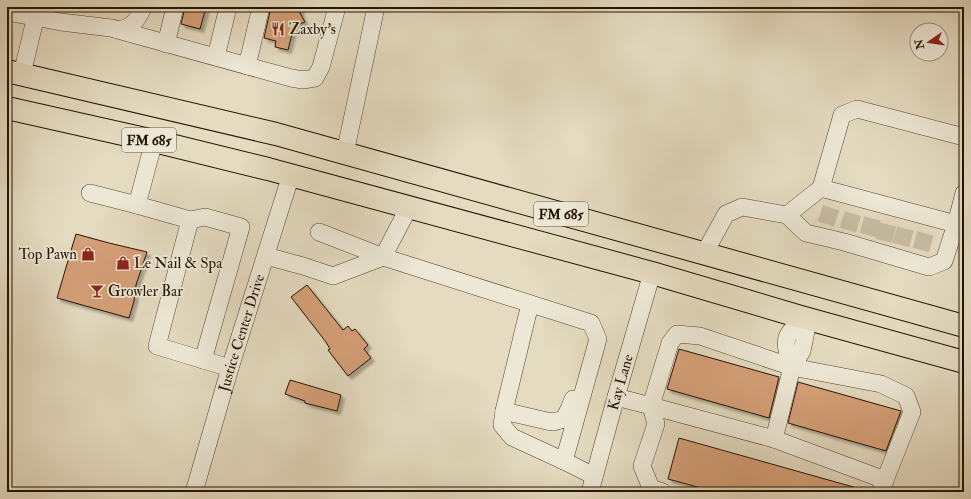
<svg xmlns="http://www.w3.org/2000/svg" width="971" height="499" viewBox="0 0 971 499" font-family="'IM FELL Double Pica',serif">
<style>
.building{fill:#d59f77;stroke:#241402;filter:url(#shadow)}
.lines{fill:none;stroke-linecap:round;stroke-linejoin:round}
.minor-tunnel{stroke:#c7bda4;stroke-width:17;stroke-dasharray:17 8;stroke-linecap:butt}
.minor-casing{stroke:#544632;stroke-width:18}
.major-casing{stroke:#241402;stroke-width:24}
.minor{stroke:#ede8d6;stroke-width:17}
.major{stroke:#e4dbc0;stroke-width:22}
.labels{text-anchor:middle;stroke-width:3.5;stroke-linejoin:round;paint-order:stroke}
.shield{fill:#ede8d6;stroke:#605442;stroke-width:1}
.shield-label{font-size:14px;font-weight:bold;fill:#241402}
.poi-label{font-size:15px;fill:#241402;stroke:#ede8d6;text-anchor:start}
.street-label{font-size:15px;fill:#241402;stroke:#ede8d6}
</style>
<defs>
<filter id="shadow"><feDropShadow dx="3.5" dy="3.5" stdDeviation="1" flood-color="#0004"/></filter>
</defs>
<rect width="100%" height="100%" fill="#e4dbc0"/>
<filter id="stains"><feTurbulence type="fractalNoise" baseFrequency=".005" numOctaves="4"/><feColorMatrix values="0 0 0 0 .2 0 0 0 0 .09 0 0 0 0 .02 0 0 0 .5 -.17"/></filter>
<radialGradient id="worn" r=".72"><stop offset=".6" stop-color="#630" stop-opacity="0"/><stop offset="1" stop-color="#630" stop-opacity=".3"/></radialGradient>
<g class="building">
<polygon points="185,7 206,7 200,29 181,24"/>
<polygon points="271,7 301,7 300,13 305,22 294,26 288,50 275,47 276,41 264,38"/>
<polygon points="76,234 109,243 147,252 136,285 134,301 129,318 57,298 67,264"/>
<polygon points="307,285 343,330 348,326 352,331 355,329 368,345 364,349 371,358 348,376 328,350 330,349 326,342 291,297"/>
<polygon points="679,349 779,377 769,418 667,389"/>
<polygon points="290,380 341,395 337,411 305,403 305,401 285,394"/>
<polygon points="798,382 901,411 886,451 788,423"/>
<polygon points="679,438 857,488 856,492 716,492 668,479"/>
</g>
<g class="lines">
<g class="minor-tunnel">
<polyline points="826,224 833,202"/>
<polyline points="848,230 855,207"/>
<polyline points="868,235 874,213"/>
<polyline points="884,241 890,217"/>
<polyline points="901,245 907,222"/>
<polyline points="921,250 927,228"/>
</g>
<g class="minor-casing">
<g id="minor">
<path d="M7,12L61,22L111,28C128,33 137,22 143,7"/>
<polyline points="118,30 291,78 303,80 315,78 321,67 337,7"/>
<polyline points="166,44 175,7"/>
<polyline points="216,57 228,7"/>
<polyline points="247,66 261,7"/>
<polyline points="22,74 38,7"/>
<polyline points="154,141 137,205 190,220 157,346 230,368"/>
<polyline points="345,153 376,7"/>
<polyline points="821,188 956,224 964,193"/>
<polyline points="90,193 137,205"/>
<polyline points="787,215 806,233 844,242 929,267 944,261 956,224"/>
<polyline points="190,220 205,217 241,227 203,360"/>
<polyline points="319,232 383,257 591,323 598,339 564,461"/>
<polyline points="704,254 726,214 742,207 787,215 821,188 842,115 857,109 964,137"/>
<polyline points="266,256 303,266 333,276 383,257 409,207"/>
<polyline points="530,304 504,411 502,425 512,437 564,461 594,476"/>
<polyline points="799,325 806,331 802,351 792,367 774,439 885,480 880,492"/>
<path d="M792,367C786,350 780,335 799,325L801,317"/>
<polyline points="616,397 651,406 670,343 677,334 700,336 792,367 881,384 906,396 912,412 885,480"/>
<polyline points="504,411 547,421 553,422 564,419 569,409 573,399"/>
<path id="s1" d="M194,492L230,368L291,175"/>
<path id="s2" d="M590,492L616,397L652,273"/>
<polyline points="663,492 651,488 642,466 656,424 651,406 774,439"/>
</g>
</g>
<g class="major-casing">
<g id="major">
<polyline points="7,71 276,134 964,326"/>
<polyline points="7,108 154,141 268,169 652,273 801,317 964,362"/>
</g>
</g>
<use href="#minor" class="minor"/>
<use href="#major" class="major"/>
</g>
<defs>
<g id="restaurant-bare" transform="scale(1.08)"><path d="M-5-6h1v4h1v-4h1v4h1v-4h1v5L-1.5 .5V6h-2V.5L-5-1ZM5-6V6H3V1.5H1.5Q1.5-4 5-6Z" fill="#8f2418" stroke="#ede8d6" stroke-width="2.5" paint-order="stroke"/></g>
<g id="shop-bare" transform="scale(1.08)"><path d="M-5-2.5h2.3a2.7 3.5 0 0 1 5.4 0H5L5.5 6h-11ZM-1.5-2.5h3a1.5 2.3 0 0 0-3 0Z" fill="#8f2418" stroke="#ede8d6" stroke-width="2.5" paint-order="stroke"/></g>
<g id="bar-bare" transform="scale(1.08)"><path d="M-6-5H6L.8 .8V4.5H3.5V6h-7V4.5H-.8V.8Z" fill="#8f2418" stroke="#ede8d6" stroke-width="2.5" paint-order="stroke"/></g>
</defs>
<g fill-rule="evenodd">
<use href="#restaurant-bare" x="278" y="29"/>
<use href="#shop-bare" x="88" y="254"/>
<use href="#shop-bare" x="123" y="263"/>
<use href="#bar-bare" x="97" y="291"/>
</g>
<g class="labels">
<g class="shield">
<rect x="122" y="128" width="54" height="24" rx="3"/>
<rect x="534" y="202" width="54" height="24" rx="3"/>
</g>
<g class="shield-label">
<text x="149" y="145">FM 685</text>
<text x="561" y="219">FM 685</text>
</g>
<g class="poi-label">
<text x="289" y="34">Zaxby's</text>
<text x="77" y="259" text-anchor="end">Top Pawn</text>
<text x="134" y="268">Le Nail &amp; Spa</text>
<text x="108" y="296">Growler Bar</text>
</g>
<g class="street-label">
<text dy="5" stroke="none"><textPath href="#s1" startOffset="166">Justice Center Drive</textPath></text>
<text dy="5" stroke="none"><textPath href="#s2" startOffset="114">Kay Lane</textPath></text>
</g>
</g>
<rect width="971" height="499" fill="none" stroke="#e4dbc0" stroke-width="24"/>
<rect x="8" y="8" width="955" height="483" fill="none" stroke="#241402" stroke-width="2"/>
<rect x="12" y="12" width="947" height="475" fill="none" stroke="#241402"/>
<g transform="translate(929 42) rotate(257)"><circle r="19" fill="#ede8d6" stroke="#9d9381"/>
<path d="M0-3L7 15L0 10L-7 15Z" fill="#8f2418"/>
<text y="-6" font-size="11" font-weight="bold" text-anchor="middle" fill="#241402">N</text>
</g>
<rect width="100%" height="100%" filter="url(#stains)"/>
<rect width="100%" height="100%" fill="url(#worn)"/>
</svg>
